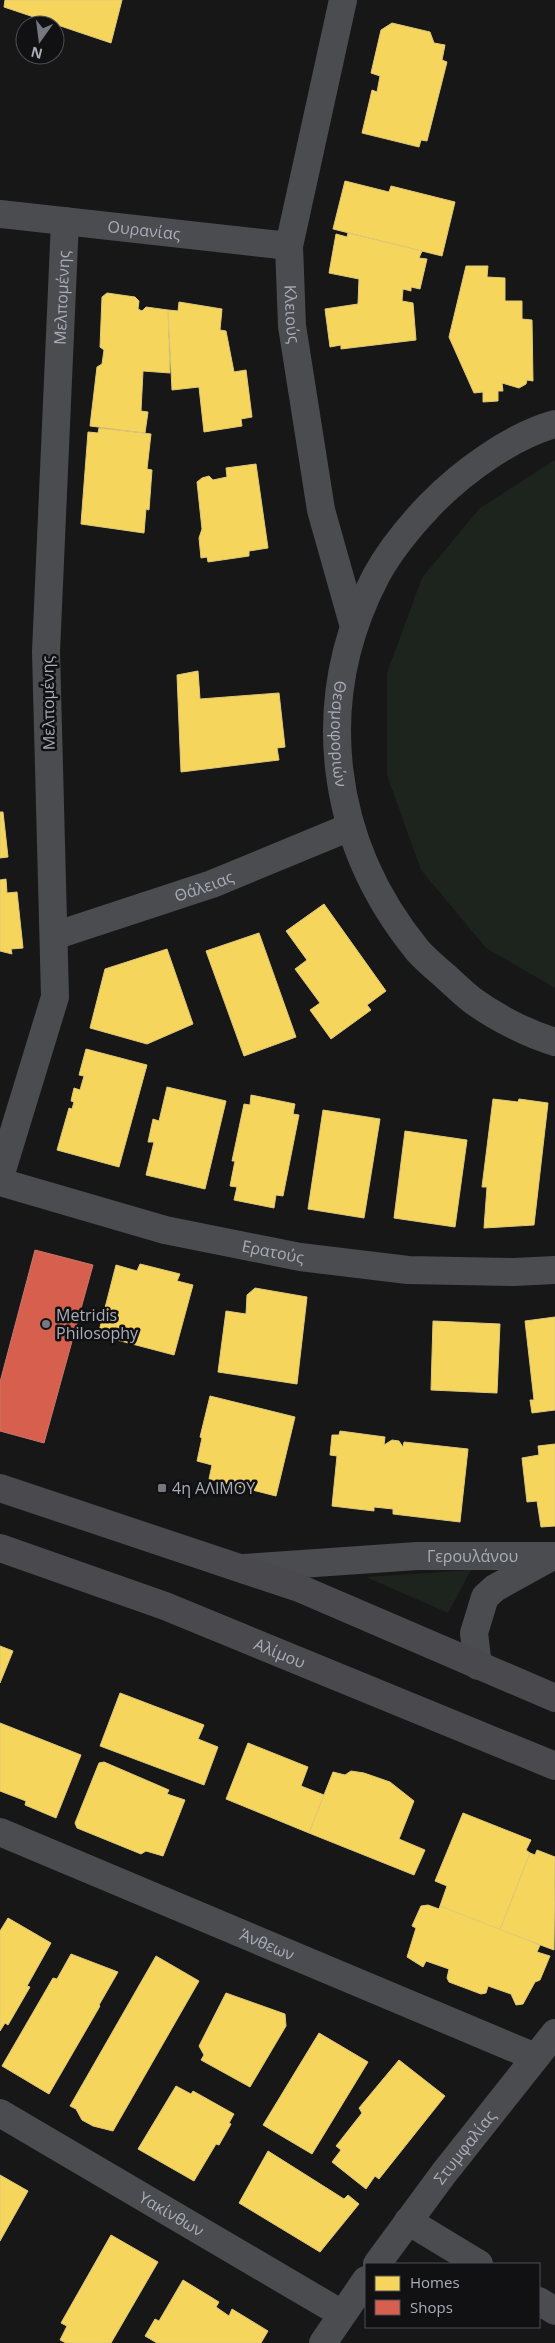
<svg xmlns="http://www.w3.org/2000/svg" width="555" height="2343" viewBox="0 0 555 2343" font-family="'Open Sans',sans-serif">
<style>
.green{fill:#1d241e}
.homes{fill:#f6d55c;stroke:#dfc978}
.shops{fill:#d6604d;stroke:#c8776d}
.lines{fill:none;stroke-linecap:round;stroke-linejoin:round}
.street{stroke:#4b4c50;stroke-width:28}
.secondary{stroke:#4a4a4e;stroke-width:28}
.poi-dot{fill:#757880;stroke:#111113;stroke-width:2}
.labels{text-anchor:middle;stroke-width:5;stroke-linejoin:round;paint-order:stroke}
.street-label{font-size:16px;fill:#a8adb8;stroke:#111113}
.poi-label{font-size:16px;fill:#a8adb8;stroke:#111113;text-anchor:start}
</style>
<rect width="100%" height="100%" fill="#171717"/>
<g class="green">
<polygon points="555,460 555,988 486,948 421,870 387,775 387,673 422,578 480,508"/>
<polygon points="471,1570 448,1613 366,1577"/>
</g>
<g class="homes">
<polygon points="5,0 122,0 111,43 4,7"/>
<polygon points="392,23 430,32 434,43 445,45 442,60 447,62 427,141 421,140 419,147 362,133 372,90 377,92 380,76 371,73 381,30"/>
<polygon points="345,181 389,192 391,186 455,202 442,256 333,229"/>
<polygon points="348,233 422,251 419,258 427,259 420,289 411,287 411,291 403,289 402,301 413,303 416,340 341,349 341,345 330,347 325,309 358,304 359,279 329,273 336,234 347,237"/>
<polygon points="466,266 488,266 487,277 505,278 505,301 522,301 522,319 532,320 533,381 527,380 526,384 519,388 502,383 503,391 498,391 498,401 483,402 483,392 474,393 449,337"/>
<polygon points="107,293 135,297 139,301 138,309 142,311 146,307 168,310 170,373 143,371 141,411 148,412 145,433 90,426 97,367 102,364 104,350 100,347 102,297"/>
<polygon points="179,302 222,309 220,330 226,331 234,372 246,370 252,417 241,419 242,426 204,432 199,387 172,390 168,310 178,311"/>
<polygon points="99,428 151,434 147,469 152,470 149,510 146,509 144,533 81,524 88,432 98,433"/>
<polygon points="256,464 268,548 249,551 249,556 208,562 207,557 201,558 199,538 202,529 197,482 202,478 209,476 213,480 227,477 226,468"/>
<polygon points="198,671 200,699 279,693 285,747 277,748 279,760 181,772 177,675"/>
<polygon points="0,812 3,812 8,857 0,858"/>
<polygon points="6,879 7,893 17,892 23,948 11,949 12,954 0,951 0,880"/>
<polygon points="324,904 386,991 367,1005 371,1010 331,1039 310,1010 320,1003 295,969 307,960 286,931"/>
<polygon points="259,933 296,1037 244,1056 206,951"/>
<polygon points="167,949 193,1024 147,1044 90,1028 105,969"/>
<polygon points="86,1049 147,1065 119,1167 57,1150 69,1108 72,1109 74,1102 71,1101 74,1088 80,1090 84,1076 79,1075"/>
<polygon points="167,1087 226,1101 205,1189 146,1175 154,1142 148,1142 153,1119 159,1121"/>
<polygon points="251,1095 295,1104 293,1114 299,1115 283,1196 276,1195 274,1208 234,1200 237,1187 230,1186 235,1161 232,1161 244,1104 250,1105"/>
<polygon points="493,1099 518,1102 519,1099 548,1103 534,1225 484,1228 487,1187 482,1187"/>
<polygon points="323,1110 380,1119 364,1218 308,1209"/>
<polygon points="405,1131 467,1140 455,1227 394,1218"/>
<polygon points="140,1264 180,1274 177,1281 193,1285 174,1355 98,1335 116,1265 137,1271"/>
<polygon points="255,1288 307,1297 297,1384 218,1372 226,1311 246,1314 247,1295"/>
<polygon points="555,1317 555,1410 532,1413 530,1400 534,1400 525,1321"/>
<polygon points="433,1321 500,1324 497,1393 431,1390"/>
<polygon points="210,1396 295,1417 276,1496 209,1479 212,1465 197,1461 202,1438 200,1437"/>
<polygon points="340,1431 385,1437 384,1445 392,1440 399,1441 403,1447 404,1442 468,1449 460,1522 393,1514 393,1509 374,1507 374,1511 332,1506 337,1456 330,1455 332,1435 339,1435"/>
<polygon points="555,1444 555,1526 541,1527 537,1501 527,1502 522,1458 539,1455 538,1446"/>
<polygon points="0,1646 13,1651 0,1683"/>
<polygon points="120,1693 204,1725 198,1739 218,1747 204,1785 100,1746"/>
<polygon points="0,1723 81,1755 56,1818 25,1805 26,1801 0,1791"/>
<polygon points="248,1743 308,1767 301,1786 324,1795 309,1833 226,1799"/>
<polygon points="104,1762 169,1790 167,1794 185,1800 163,1856 146,1851 141,1854 77,1828 75,1823 99,1763"/>
<polygon points="351,1771 364,1773 390,1782 414,1801 399,1839 425,1850 414,1875 309,1833 333,1772 345,1775"/>
<polygon points="463,1813 531,1840 526,1850 530,1853 500,1930 440,1906 447,1886 435,1881"/>
<polygon points="537,1850 555,1857 554,1950 500,1930 530,1853 535,1855"/>
<polygon points="428,1905 439,1909 440,1906 540,1945 537,1952 550,1956 540,1980 535,1982 523,2004 516,2005 511,1994 488,1986 486,1993 481,1994 449,1982 447,1978 449,1969 426,1961 423,1967 407,1957 416,1928 412,1926 421,1906"/>
<polygon points="8,1918 51,1943 27,1986 30,1987 8,2025 5,2023 0,2031 0,1931"/>
<polygon points="71,1954 118,1972 99,2005 100,2006 49,2094 2,2066 53,1978 57,1979"/>
<polygon points="156,1956 199,1981 113,2131 93,2126 82,2120 76,2109 70,2106"/>
<polygon points="226,1993 285,2014 286,2026 250,2087 201,2060 204,2055 199,2046"/>
<polygon points="319,2033 368,2062 312,2154 263,2125"/>
<polygon points="399,2060 445,2096 379,2179 375,2176 366,2189 332,2162 341,2150 336,2146 362,2113 359,2108"/>
<polygon points="176,2086 191,2094 193,2091 234,2114 229,2123 231,2124 219,2145 216,2144 194,2181 138,2149"/>
<polygon points="268,2151 344,2199 348,2195 359,2204 320,2252 239,2203"/>
<polygon points="0,2175 28,2191 0,2241"/>
<polygon points="111,2235 158,2262 111,2343 66,2343 60,2340 67,2326 61,2323"/>
<polygon points="183,2280 219,2302 216,2307 229,2316 232,2309 268,2331 261,2343 157,2343 145,2336 155,2319 159,2321"/>
</g>
<polygon class="shops" points="35,1250 93,1265 44,1443 0,1431 0,1382"/>
<g class="lines">
<g class="street">
<path id="s1" d="M343,0L289,246L292,326L321,510L354,627"/>
<path id="s2" d="M0,214L289,246"/>
<path id="s3" d="M555,424C511,436 461,473 430,505C410,526 390,550 376,576C311,701 329,842 418,951C426,960 436,968 445,976C454,984 463,993 472,1000C495,1017 528,1034 555,1042"/>
<path id="s4" d="M54,936L212,884L350,827"/>
<path id="s5" d="M0,1177L55,997L46,652L65,221"/>
<path id="s6" d="M0,1182L165,1230L300,1257L408,1270L514,1272L555,1270"/>
<path id="s7" d="M244,1568L417,1556H555"/>
<polyline points="478,1666 474,1633 485,1597 495,1588 549,1558"/>
<path id="s8" d="M0,1832L535,2057"/>
<path id="s9" d="M0,2113L342,2314"/>
<polyline points="408,2221 479,2264"/>
<path id="s10" d="M377,2264L444,2173L555,2033"/>
<polyline points="539,2301 555,2311"/>
<polyline points="323,2343 366,2280"/>
</g>
<g class="secondary">
<polyline points="0,1488 299,1588 555,1698"/>
<path id="s11" d="M0,1548L165,1606L555,1766"/>
</g>
</g>
<g class="poi-dot">
<circle cx="46" cy="1324" r="5"/>
<rect x="157" y="1483" width="10" height="10" rx="2.5"/>
</g>
<g class="labels">
<g class="street-label">
<text dy="6" stroke="none"><textPath href="#s2" startOffset="145">Ουρανίας</textPath></text>
<text dy="6" stroke="none"><textPath href="#s5" startOffset="888">Μελπομένης</textPath></text>
<text dy="6" stroke="none"><textPath href="#s1" startOffset="320">Κλειούς</textPath></text>
<text transform="translate(48 703) rotate(-91)" y="6">Μελπομένης</text>
<text dy="6" stroke="none"><textPath href="#s3" startOffset="404">Θεσμοφοριών</textPath></text>
<text dy="6" stroke="none"><textPath href="#s4" startOffset="158">Θάλειας</textPath></text>
<text dy="6" stroke="none"><textPath href="#s6" startOffset="282">Ερατούς</textPath></text>
<text dy="6" stroke="none"><textPath href="#s7" startOffset="229">Γερουλάνου</textPath></text>
<text dy="6" stroke="none"><textPath href="#s11" startOffset="299">Αλίμου</textPath></text>
<text dy="6" stroke="none"><textPath href="#s8" startOffset="290">Άνθεων</textPath></text>
<text dy="6" stroke="none"><textPath href="#s10" startOffset="146">Στυμφαλίας</textPath></text>
<text dy="6" stroke="none"><textPath href="#s9" startOffset="199">Υακίνθων</textPath></text>
</g>
<g class="poi-label">
<text x="56" y="1321">Metridis<tspan x="56" dy="18">Philosophy</tspan></text>
<text x="172" y="1494">4η ΑΛΙΜΟΥ</text>
</g>
</g>
<rect x="365" y="2263" width="175" height="65" fill="#111113" stroke="#4d4f55"/>
<rect x="375" y="2276" width="25" height="15" fill="#f6d55c" stroke="#4d4f55"/>
<text x="410" y="2288" font-size="15" fill="#a8adb8">Homes</text>
<rect x="375" y="2300" width="25" height="15" fill="#d6604d" stroke="#4d4f55"/>
<text x="410" y="2313" font-size="15" fill="#a8adb8">Shops</text>
<g transform="translate(40 40) rotate(194)"><circle r="24" fill="#111113" stroke="#4d4f55"/>
<path d="M0-4L9 19L0 12L-9 19Z" fill="#757880"/>
<text y="-8" font-size="14" font-weight="bold" text-anchor="middle" fill="#a8adb8">N</text>
</g>
</svg>
